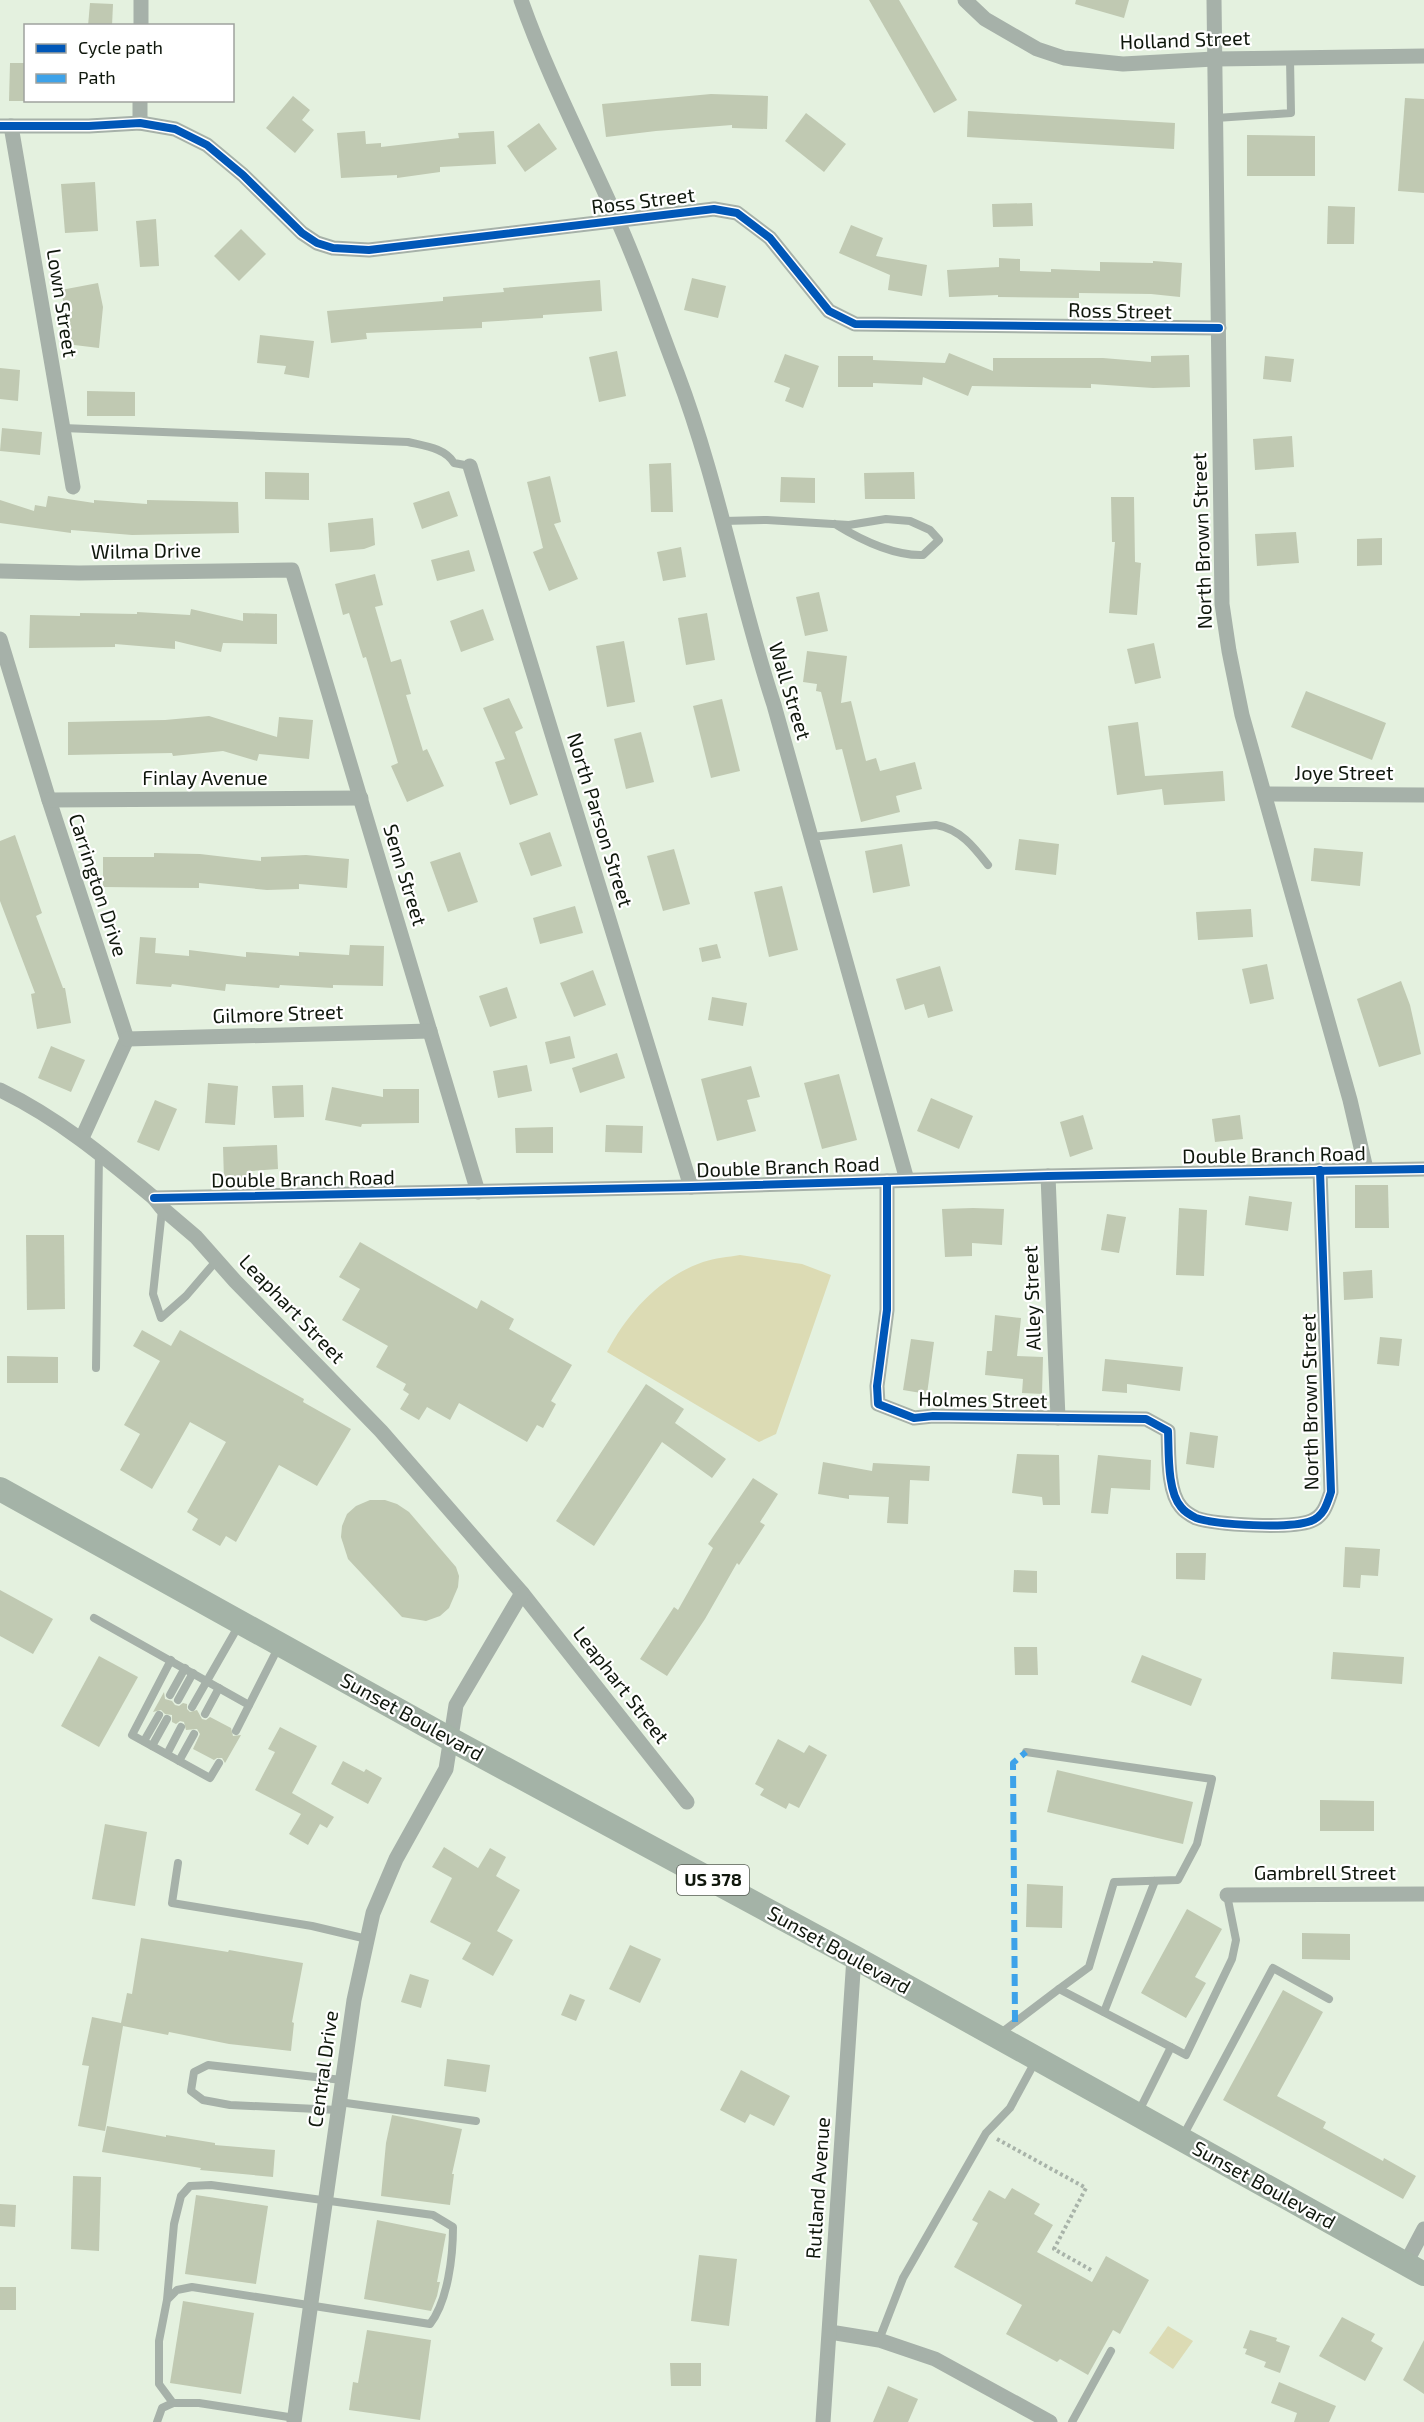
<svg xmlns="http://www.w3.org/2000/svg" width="1424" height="2422" viewBox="0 0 1424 2422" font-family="'Exo 2',sans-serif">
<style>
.green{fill:#dcdbb4}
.building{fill:#c0c9b2}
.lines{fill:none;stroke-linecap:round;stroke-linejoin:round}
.path{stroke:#a8b3a9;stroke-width:4;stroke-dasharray:3 3;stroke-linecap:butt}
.service{stroke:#a6b1a9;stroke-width:8}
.minor{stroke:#a6b1a9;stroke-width:15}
.primary{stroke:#a4b3a7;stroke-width:24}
.quiet{stroke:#3da2e9;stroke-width:6;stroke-dasharray:12 6;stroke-linecap:butt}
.cycleway-casing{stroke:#fff;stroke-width:11}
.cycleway{stroke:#0057b8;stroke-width:8}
.labels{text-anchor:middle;stroke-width:4.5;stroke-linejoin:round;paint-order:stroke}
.shield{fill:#fff;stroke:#575d55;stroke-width:1.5}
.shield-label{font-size:18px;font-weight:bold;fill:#0f170c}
.street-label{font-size:20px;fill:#0f170c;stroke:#fff}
</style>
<rect width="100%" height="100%" fill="#e4f1df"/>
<g class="green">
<path d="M740,1255L802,1264L831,1275L776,1434L759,1442L607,1352C628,1312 660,1277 703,1262C715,1258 728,1257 740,1255Z"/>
<polygon points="1168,2326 1193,2341 1173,2369 1149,2353"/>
</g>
<g class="building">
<polygon points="869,0 899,0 957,100 934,113"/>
<polygon points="1076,0 1129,0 1124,18 1075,4"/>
<polygon points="90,3 113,4 112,26 88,26"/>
<polygon points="10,63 26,63 26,101 9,101"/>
<polygon points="711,94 768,96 767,129 732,128 732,125 656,131 606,137 602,104"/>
<polygon points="293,96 310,110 302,120 314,130 295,153 266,128"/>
<polygon points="1405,98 1424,99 1424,193 1398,191"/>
<polygon points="968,111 1175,123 1174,149 967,137"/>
<polygon points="806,113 846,144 824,172 785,141"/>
<polygon points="539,123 557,149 525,172 507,146"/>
<polygon points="365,131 366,144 381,143 381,147 459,138 458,133 494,131 496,164 440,167 440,172 397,178 397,175 341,178 337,133"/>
<polygon points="1247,135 1315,136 1315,176 1247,176"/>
<polygon points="95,182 98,231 65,233 61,184"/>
<polygon points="1032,203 1033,226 993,227 992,204"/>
<polygon points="1328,206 1355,207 1354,244 1327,244"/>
<polygon points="156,219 159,266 140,267 136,221"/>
<polygon points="851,225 883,238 876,256 927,265 922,296 888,290 890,275 839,253"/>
<polygon points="241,229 266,254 239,281 214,256"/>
<polygon points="999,258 1020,259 1020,271 1051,272 1051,269 1100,271 1100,262 1153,263 1153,261 1182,263 1180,297 1151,294 1079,293 1079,298 998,297 998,295 949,297 947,270 999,267"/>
<polygon points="692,278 726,286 718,318 684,310"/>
<polygon points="600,280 602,311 543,315 543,318 482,322 482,328 366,333 367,339 331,343 327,311 443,301 443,297 504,292 503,288"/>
<polygon points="98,283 103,307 99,348 66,344 68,326 61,290"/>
<polygon points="260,335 314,341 309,378 284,374 286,366 257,363"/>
<polygon points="617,351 626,396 599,402 589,357"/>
<polygon points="949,353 993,371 993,358 1103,358 1151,362 1151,356 1189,355 1190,387 1153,388 1091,384 1091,388 972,386 968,396 923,377 922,385 873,383 873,387 838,387 838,356 873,356 873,360 945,363"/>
<polygon points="785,354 819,366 803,408 785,401 790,388 774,382"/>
<polygon points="1265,356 1294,359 1291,382 1263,379"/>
<polygon points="0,368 20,370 18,401 0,399"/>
<polygon points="87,391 135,392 135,416 87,416"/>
<polygon points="2,428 42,432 40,455 0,451"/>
<polygon points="1292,436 1294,467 1255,470 1253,439"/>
<polygon points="671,463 673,512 651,512 649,464"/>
<polygon points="265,472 309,473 309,500 265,499"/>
<polygon points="914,472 915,499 865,499 864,473"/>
<polygon points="550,476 561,522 554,524 578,579 549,591 533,552 543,548 527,482"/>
<polygon points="781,477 815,478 815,503 780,502"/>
<polygon points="449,491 458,516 422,529 413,503"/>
<polygon points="48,496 94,503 94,500 147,504 147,500 238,502 239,533 132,535 71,530 71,533 0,523 0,500 34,511 35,505 46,507"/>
<polygon points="1111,497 1134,497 1135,562 1141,563 1137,615 1109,613 1115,542 1112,542"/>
<polygon points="373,518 375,545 364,549 330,552 328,523"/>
<polygon points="1296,532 1299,563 1257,566 1255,534"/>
<polygon points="1382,538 1382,565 1357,566 1357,539"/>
<polygon points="681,547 686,577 663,581 657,552"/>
<polygon points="469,550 475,571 437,581 431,560"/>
<polygon points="375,574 383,605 375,607 391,662 401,659 411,694 406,695 423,751 427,749 444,786 407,802 391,766 398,763 366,657 363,658 349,613 343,615 335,584"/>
<polygon points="819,592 828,631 805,636 796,597"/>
<polygon points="191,609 243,621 243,613 277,614 277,644 223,643 221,652 175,641 175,649 115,644 115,647 29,648 30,615 80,616 80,613 137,614 137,612 190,615"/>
<polygon points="483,609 494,640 461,652 450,621"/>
<polygon points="707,613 715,660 686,665 678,618"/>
<polygon points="624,641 635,702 607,707 596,646"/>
<polygon points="1154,643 1161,678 1135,684 1127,649"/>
<polygon points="807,651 847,656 841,703 851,701 866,761 876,758 880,771 915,762 922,789 896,796 900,812 861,822 842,749 836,750 821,692 816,691 817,684 803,682"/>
<polygon points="1306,691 1386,723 1372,760 1291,727"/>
<polygon points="509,698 523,728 515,732 538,795 510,805 495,762 505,759 483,708"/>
<polygon points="722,699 740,771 711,778 693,706"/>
<polygon points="209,716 277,737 279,717 313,720 309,759 259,754 257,761 223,751 173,756 172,753 68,755 68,722 165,720"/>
<polygon points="1138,722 1145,776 1223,771 1225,801 1164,805 1162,789 1117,795 1108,726"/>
<polygon points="641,732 654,782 626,789 614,739"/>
<polygon points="550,832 562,866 531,876 519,843"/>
<polygon points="15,835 42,913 36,916 63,988 65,988 71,1023 37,1029 31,994 35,993 0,901 0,841"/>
<polygon points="1019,839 1059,844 1056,875 1015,870"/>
<polygon points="902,844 910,886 873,893 865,851"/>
<polygon points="1314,848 1363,852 1360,886 1311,881"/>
<polygon points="674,849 690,904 663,911 647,856"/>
<polygon points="460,852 478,902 448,912 430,862"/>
<polygon points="154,853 200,854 261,861 261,857 306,855 349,859 347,888 299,884 299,889 267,890 199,883 199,888 103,887 103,857 154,857"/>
<polygon points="782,886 798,950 769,957 754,892"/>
<polygon points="575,906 583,933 540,944 533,918"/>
<polygon points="1251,909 1253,937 1198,940 1196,912"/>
<polygon points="140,937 156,938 155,953 189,956 189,950 246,957 246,952 299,956 299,952 349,955 350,945 384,946 383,986 333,985 333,988 280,985 279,988 226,984 225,991 172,984 171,987 136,984"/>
<polygon points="717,944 721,958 702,962 699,948"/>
<polygon points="1267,964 1274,999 1250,1004 1242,969"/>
<polygon points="940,966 953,1011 928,1018 924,1004 905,1010 896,979"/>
<polygon points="593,970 606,1005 574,1017 560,983"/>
<polygon points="1401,981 1410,1005 1421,1054 1379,1067 1357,999"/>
<polygon points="507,987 517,1018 490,1027 479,996"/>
<polygon points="712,997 747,1003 743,1026 708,1020"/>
<polygon points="570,1036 575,1058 550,1064 545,1042"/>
<polygon points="51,1046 85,1060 71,1092 38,1078"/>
<polygon points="617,1053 625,1078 580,1093 572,1068"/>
<polygon points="527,1065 532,1091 498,1098 493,1071"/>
<polygon points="751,1066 760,1097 747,1100 756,1131 717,1141 701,1079"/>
<polygon points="839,1074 857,1140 822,1149 804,1083"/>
<polygon points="208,1083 238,1086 235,1125 205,1123"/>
<polygon points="303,1085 304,1117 274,1118 272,1086"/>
<polygon points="332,1087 383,1097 383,1089 419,1089 419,1123 362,1124 361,1127 325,1120"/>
<polygon points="931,1098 973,1116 959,1149 917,1131"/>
<polygon points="155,1100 177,1109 159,1151 137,1142"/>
<polygon points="1083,1115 1093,1149 1070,1157 1060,1122"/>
<polygon points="1240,1115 1243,1139 1215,1142 1212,1119"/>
<polygon points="606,1125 643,1126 642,1153 605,1152"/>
<polygon points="553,1127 553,1153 516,1153 515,1128"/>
<polygon points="277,1145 278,1169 252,1171 252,1180 224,1180 223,1147"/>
<polygon points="1355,1185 1388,1185 1389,1228 1355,1228"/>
<polygon points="1249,1196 1292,1202 1288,1231 1245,1225"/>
<polygon points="973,1208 1004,1209 1002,1245 972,1243 972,1256 945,1257 942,1209"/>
<polygon points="1179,1208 1207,1210 1204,1276 1176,1275"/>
<polygon points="1107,1214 1126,1217 1119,1253 1101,1250"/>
<polygon points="26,1235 64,1235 65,1309 27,1310"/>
<polygon points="360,1242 477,1309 481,1300 514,1319 509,1329 572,1365 551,1401 556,1404 543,1428 537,1425 527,1442 459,1403 450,1420 427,1407 419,1420 400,1409 409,1394 403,1390 406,1384 376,1367 388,1346 342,1320 360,1289 339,1277"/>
<polygon points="1372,1270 1373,1298 1344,1300 1343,1272"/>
<polygon points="995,1315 1021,1318 1017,1356 1043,1357 1042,1394 1022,1393 1023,1379 985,1375 987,1351 992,1351"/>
<polygon points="142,1330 171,1346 180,1330 304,1399 303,1402 351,1429 317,1486 279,1465 236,1542 226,1536 220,1546 192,1530 198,1519 187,1512 226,1442 190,1422 152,1489 120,1470 140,1434 124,1425 160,1361 133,1346"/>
<polygon points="1380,1337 1402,1339 1399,1366 1377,1364"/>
<polygon points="911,1339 934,1342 927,1394 903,1390"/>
<polygon points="7,1356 58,1357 58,1383 7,1383"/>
<polygon points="1105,1359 1183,1367 1180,1391 1127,1384 1127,1393 1102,1391"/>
<polygon points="646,1384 684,1409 675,1423 726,1459 712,1478 662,1442 594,1546 556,1521"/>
<polygon points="1190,1432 1218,1436 1214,1468 1186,1464"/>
<polygon points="1017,1454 1059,1455 1060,1505 1043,1505 1042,1497 1012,1493"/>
<polygon points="1098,1455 1151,1460 1150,1490 1111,1488 1108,1514 1091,1513"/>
<polygon points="823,1462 872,1471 873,1463 930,1466 929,1481 910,1480 908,1524 887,1523 889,1497 849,1495 849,1499 818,1494"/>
<polygon points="753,1478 778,1494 760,1522 765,1525 739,1565 737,1563 705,1619 667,1676 640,1659 674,1607 678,1610 713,1548 708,1544"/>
<polygon points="370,1500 385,1500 397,1504 409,1512 456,1567 459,1576 458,1587 449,1608 440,1616 426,1621 402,1617 348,1559 341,1537 342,1526 347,1514 356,1506"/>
<polygon points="1345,1547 1380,1549 1378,1576 1361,1575 1360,1588 1343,1587"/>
<polygon points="1176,1553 1206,1553 1205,1580 1176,1579"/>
<polygon points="1014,1570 1037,1571 1037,1593 1013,1592"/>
<polygon points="0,1590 53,1619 33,1654 0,1636"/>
<polygon points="1014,1647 1037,1647 1038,1675 1015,1675"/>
<polygon points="1333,1652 1404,1657 1402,1684 1331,1679"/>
<polygon points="1142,1655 1202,1679 1191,1706 1131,1682"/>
<polygon points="99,1656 138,1677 99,1747 61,1726"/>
<polygon points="164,1692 165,1699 172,1701 175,1705 179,1706 183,1703 187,1704 187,1709 190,1712 197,1710 202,1719 206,1720 210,1717 231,1728 233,1736 241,1735 225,1763 222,1758 217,1758 214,1760 193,1749 200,1734 197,1729 186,1730 184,1722 180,1721 176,1724 172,1722 172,1715 165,1714 161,1710 153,1712"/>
<polygon points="280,1727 317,1746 292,1793 334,1817 327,1828 320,1824 308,1845 289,1834 301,1814 255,1790 275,1752 268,1749"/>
<polygon points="778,1739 804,1753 809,1745 827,1755 799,1808 789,1803 786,1809 760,1795 764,1789 755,1784"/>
<polygon points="343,1761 364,1772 366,1769 382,1778 368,1804 331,1784"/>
<polygon points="1057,1770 1193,1802 1183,1844 1047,1812"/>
<polygon points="1320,1800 1374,1801 1374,1831 1320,1831"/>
<polygon points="105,1824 147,1832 135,1906 92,1899"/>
<polygon points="444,1847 478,1868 490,1848 506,1857 496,1876 520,1890 497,1931 513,1940 493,1976 462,1959 471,1943 430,1922 452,1878 432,1867"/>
<polygon points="1027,1884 1063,1886 1062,1928 1026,1927"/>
<polygon points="1187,1909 1222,1929 1195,1977 1206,1983 1186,2018 1141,1993"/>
<polygon points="1302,1933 1350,1934 1350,1960 1302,1959"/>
<polygon points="141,1938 228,1952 229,1950 303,1963 292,2022 294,2023 291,2051 229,2044 169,2032 168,2035 123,2026 105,2131 78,2126 89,2066 82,2065 92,2017 121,2023 127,1993 132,1994"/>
<polygon points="630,1945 661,1959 640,2003 609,1989"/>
<polygon points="410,1974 429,1980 421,2008 401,2002"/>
<polygon points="1283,1990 1323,2012 1277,2096 1326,2122 1323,2128 1383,2161 1384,2158 1416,2176 1403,2199 1223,2100"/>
<polygon points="570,1994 585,2000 576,2021 561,2015"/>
<polygon points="447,2059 490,2065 486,2092 444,2086"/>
<polygon points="741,2070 790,2096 774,2126 750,2114 745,2123 720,2110"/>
<polygon points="392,2115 462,2129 452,2174 454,2174 450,2205 381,2196 386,2143"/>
<polygon points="107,2126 166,2137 166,2135 215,2143 215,2145 275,2150 273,2177 200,2170 201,2168 102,2152"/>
<polygon points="73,2176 101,2177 99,2251 71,2249"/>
<polygon points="1012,2188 1040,2204 1034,2214 1053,2225 1037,2252 1092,2282 1106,2256 1149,2280 1120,2334 1113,2330 1088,2375 1060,2359 1057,2362 1006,2334 1022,2305 954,2267 978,2223 972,2220 989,2190 1005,2199"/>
<polygon points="196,2195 268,2206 256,2284 185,2274"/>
<polygon points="0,2204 16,2205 15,2227 0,2226"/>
<polygon points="377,2220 446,2234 437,2282 440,2282 437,2296 431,2311 364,2299"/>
<polygon points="699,2255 737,2259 729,2326 691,2321"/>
<rect x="0" y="2287" width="16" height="23"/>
<polygon points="183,2301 254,2313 241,2394 170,2383"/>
<polygon points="1342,2317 1375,2334 1371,2341 1383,2348 1365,2381 1319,2356"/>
<polygon points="367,2330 431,2340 420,2420 349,2410 353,2382 358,2383"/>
<polygon points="1250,2330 1277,2338 1276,2341 1290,2346 1280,2373 1264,2367 1266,2362 1245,2354 1247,2349 1243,2348"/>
<polygon points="1424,2340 1424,2394 1403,2380"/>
<polygon points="670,2363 701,2363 701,2386 671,2386"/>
<polygon points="1279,2382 1336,2406 1329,2422 1294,2422 1297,2413 1271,2403"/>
<polygon points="888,2386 918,2399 908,2422 873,2422"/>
</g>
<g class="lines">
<polyline class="path" points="997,2139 1086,2188 1054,2249 1091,2270"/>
<g class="service">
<polyline points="1216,118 1291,113 1290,59"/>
<path d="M63,428L408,442C425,446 445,448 454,463L470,466"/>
<path d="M723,521L767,520L849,525L886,519L910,521L930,530L939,540L923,555C893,556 861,540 835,524"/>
<path d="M811,837L936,825C960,829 974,847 988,865"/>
<polyline points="162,1210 153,1294 161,1318 186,1296 217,1260"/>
<polyline points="96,1368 99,1154"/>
<polyline points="94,1618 249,1705"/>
<polyline points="171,1660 132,1735 210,1778 219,1763"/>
<polyline points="170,1695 185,1668"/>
<polyline points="178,1700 193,1673"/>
<polyline points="192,1707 239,1625"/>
<polyline points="205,1714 219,1688"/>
<polyline points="236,1731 278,1648"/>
<polyline points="144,1741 159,1715"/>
<polyline points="152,1746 167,1719"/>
<polyline points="1026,1752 1212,1779 1197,1844 1178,1880 1114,1882 1089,1967 1059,1989"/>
<polyline points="167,1754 181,1727"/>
<polyline points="179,1761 194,1734"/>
<polyline points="178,1863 172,1903 312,1926 367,1939"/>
<polyline points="1104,2012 1155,1881"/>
<polyline points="1001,2033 1059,1989 1171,2047"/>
<polyline points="339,2102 476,2121"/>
<polyline points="338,2110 230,2105 203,2100 191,2091 194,2072 208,2065 342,2080"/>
<polyline points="1138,2113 1171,2047 1186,2055 1232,1959 1236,1940 1227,1895"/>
<polyline points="1182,2138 1273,1968 1329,1999"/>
<path d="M167,2300L174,2224L181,2196L190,2186L211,2185L433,2215L453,2227C453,2256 448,2301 430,2324L192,2287L177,2290L167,2300L159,2341V2384L173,2403"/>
<polyline points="879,2340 903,2278 986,2133 1010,2108 1036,2060"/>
<polyline points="157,2422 162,2408 173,2403 199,2403 295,2418"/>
<polyline points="1072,2422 1111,2351"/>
</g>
<g class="minor">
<path d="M521,0C547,74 584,145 616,217C639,267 657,321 677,373C718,481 738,595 774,705L907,1180"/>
<polyline points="965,0 985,19 1037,49 1064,58 1123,64 1214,59 1424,56"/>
<polyline points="1214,0 1222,604 1229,651 1242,715 1350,1100 1366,1169"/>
<polyline points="141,26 141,0"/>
<polyline points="140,123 140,100"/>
<polyline points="0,126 89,126 140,123 175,129 207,145 243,175 302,233 317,243 333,248 369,250 714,209 737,213 770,238 829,311 855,324 1219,328"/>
<polyline points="11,126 73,487"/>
<polyline points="470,466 691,1187"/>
<polyline points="0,571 79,573 292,570 478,1192"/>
<polyline points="0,639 49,800 127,1039 82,1138"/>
<polyline points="1265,794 1424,795"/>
<polyline points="49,800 361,798"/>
<polyline points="127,1039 430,1031"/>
<path d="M0,1090C58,1118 105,1157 154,1198L162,1208L196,1237L235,1281L381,1431L522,1593L687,1802"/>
<polyline points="1048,1176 1058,1418"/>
<path d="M887,1181V1310L877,1386L878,1404L914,1418L933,1416L1146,1419L1168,1431C1169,1452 1167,1491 1181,1507C1184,1511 1192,1516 1196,1518C1217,1525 1290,1529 1311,1521C1324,1516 1327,1504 1331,1492L1320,1170"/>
<polyline points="154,1198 691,1187 1048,1176 1424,1169"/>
<polyline points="1227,1895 1424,1894"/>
<polyline points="1406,2263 1424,2229"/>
<polyline points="830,2332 879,2340 935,2359 1050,2422"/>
<polyline points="294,2422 354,2000 373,1913 396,1859 446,1769 456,1705 522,1593"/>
<polyline points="823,2422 854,1957"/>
</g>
<polyline class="primary" points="0,1489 452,1740 854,1957 1424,2274"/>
<polyline class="quiet" points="1015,2022 1013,1763 1026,1752"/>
<g class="cycleway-casing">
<g id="cycleway">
<polyline points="0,126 89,126 140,123 175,129 207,145 243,175 302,233 317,243 333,248 369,250 714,209 737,213 770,238 829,311 855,324 1219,328"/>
<path d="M887,1181V1310L877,1386L878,1404L914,1418L933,1416L1146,1419L1168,1431C1169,1452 1167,1491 1181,1507C1184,1511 1192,1516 1196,1518C1217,1525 1290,1529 1311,1521C1324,1516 1327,1504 1331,1492L1320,1170"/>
<polyline points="154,1198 691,1187 1048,1176 1424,1169"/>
</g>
</g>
<use href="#cycleway" class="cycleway"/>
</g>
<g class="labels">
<rect class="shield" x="677" y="1865" width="72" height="30" rx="4.5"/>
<g class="shield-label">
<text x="713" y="1886">US 378</text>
</g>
<g class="street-label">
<text transform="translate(1185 40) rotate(-2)" y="7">Holland Street</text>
<text transform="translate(643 201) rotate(-7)" y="7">Ross Street</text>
<text transform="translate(62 303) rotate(81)" y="7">Lown Street</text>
<text transform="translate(1120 311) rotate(1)" y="7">Ross Street</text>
<text transform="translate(1202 541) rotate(-92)" y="7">North Brown Street</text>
<text transform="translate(146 551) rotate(-1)" y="7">Wilma Drive</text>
<text transform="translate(790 691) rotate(73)" y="7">Wall Street</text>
<text x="1344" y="780">Joye Street</text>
<text x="205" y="785">Finlay Avenue</text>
<text transform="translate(600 820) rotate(73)" y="7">North Parson Street</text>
<text transform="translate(405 875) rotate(73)" y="7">Senn Street</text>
<text transform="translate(98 885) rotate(72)" y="7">Carrington Drive</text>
<text transform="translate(278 1014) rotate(-2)" y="7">Gilmore Street</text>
<text transform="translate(1274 1155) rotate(-1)" y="7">Double Branch Road</text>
<text transform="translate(788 1167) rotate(-2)" y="7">Double Branch Road</text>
<text transform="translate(303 1179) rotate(-1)" y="7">Double Branch Road</text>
<text transform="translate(1032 1298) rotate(-92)" y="7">Alley Street</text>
<text transform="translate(292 1309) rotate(46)" y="7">Leaphart Street</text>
<text transform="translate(983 1400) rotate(1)" y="7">Holmes Street</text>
<text transform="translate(1310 1402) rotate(-91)" y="7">North Brown Street</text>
<text transform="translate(621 1685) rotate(52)" y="7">Leaphart Street</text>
<text transform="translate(412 1717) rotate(29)" y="7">Sunset Boulevard</text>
<text x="1325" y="1880">Gambrell Street</text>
<text transform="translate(839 1950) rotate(29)" y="7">Sunset Boulevard</text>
<text transform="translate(323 2069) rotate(-82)" y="7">Central Drive</text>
<text transform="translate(1264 2185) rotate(29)" y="7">Sunset Boulevard</text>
<text transform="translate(818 2188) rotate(-86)" y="7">Rutland Avenue</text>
</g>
</g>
<rect x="24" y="24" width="210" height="78" fill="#ffffff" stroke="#9fa29e" stroke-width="1.5"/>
<rect x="36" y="44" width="30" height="9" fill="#0057b8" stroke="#9fa29e" stroke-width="1.5"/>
<text x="78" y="54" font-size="18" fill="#0f170c">Cycle path</text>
<rect x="36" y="74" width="30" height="9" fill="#3da2e9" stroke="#9fa29e" stroke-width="1.5"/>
<text x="78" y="84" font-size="18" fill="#0f170c">Path</text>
</svg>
